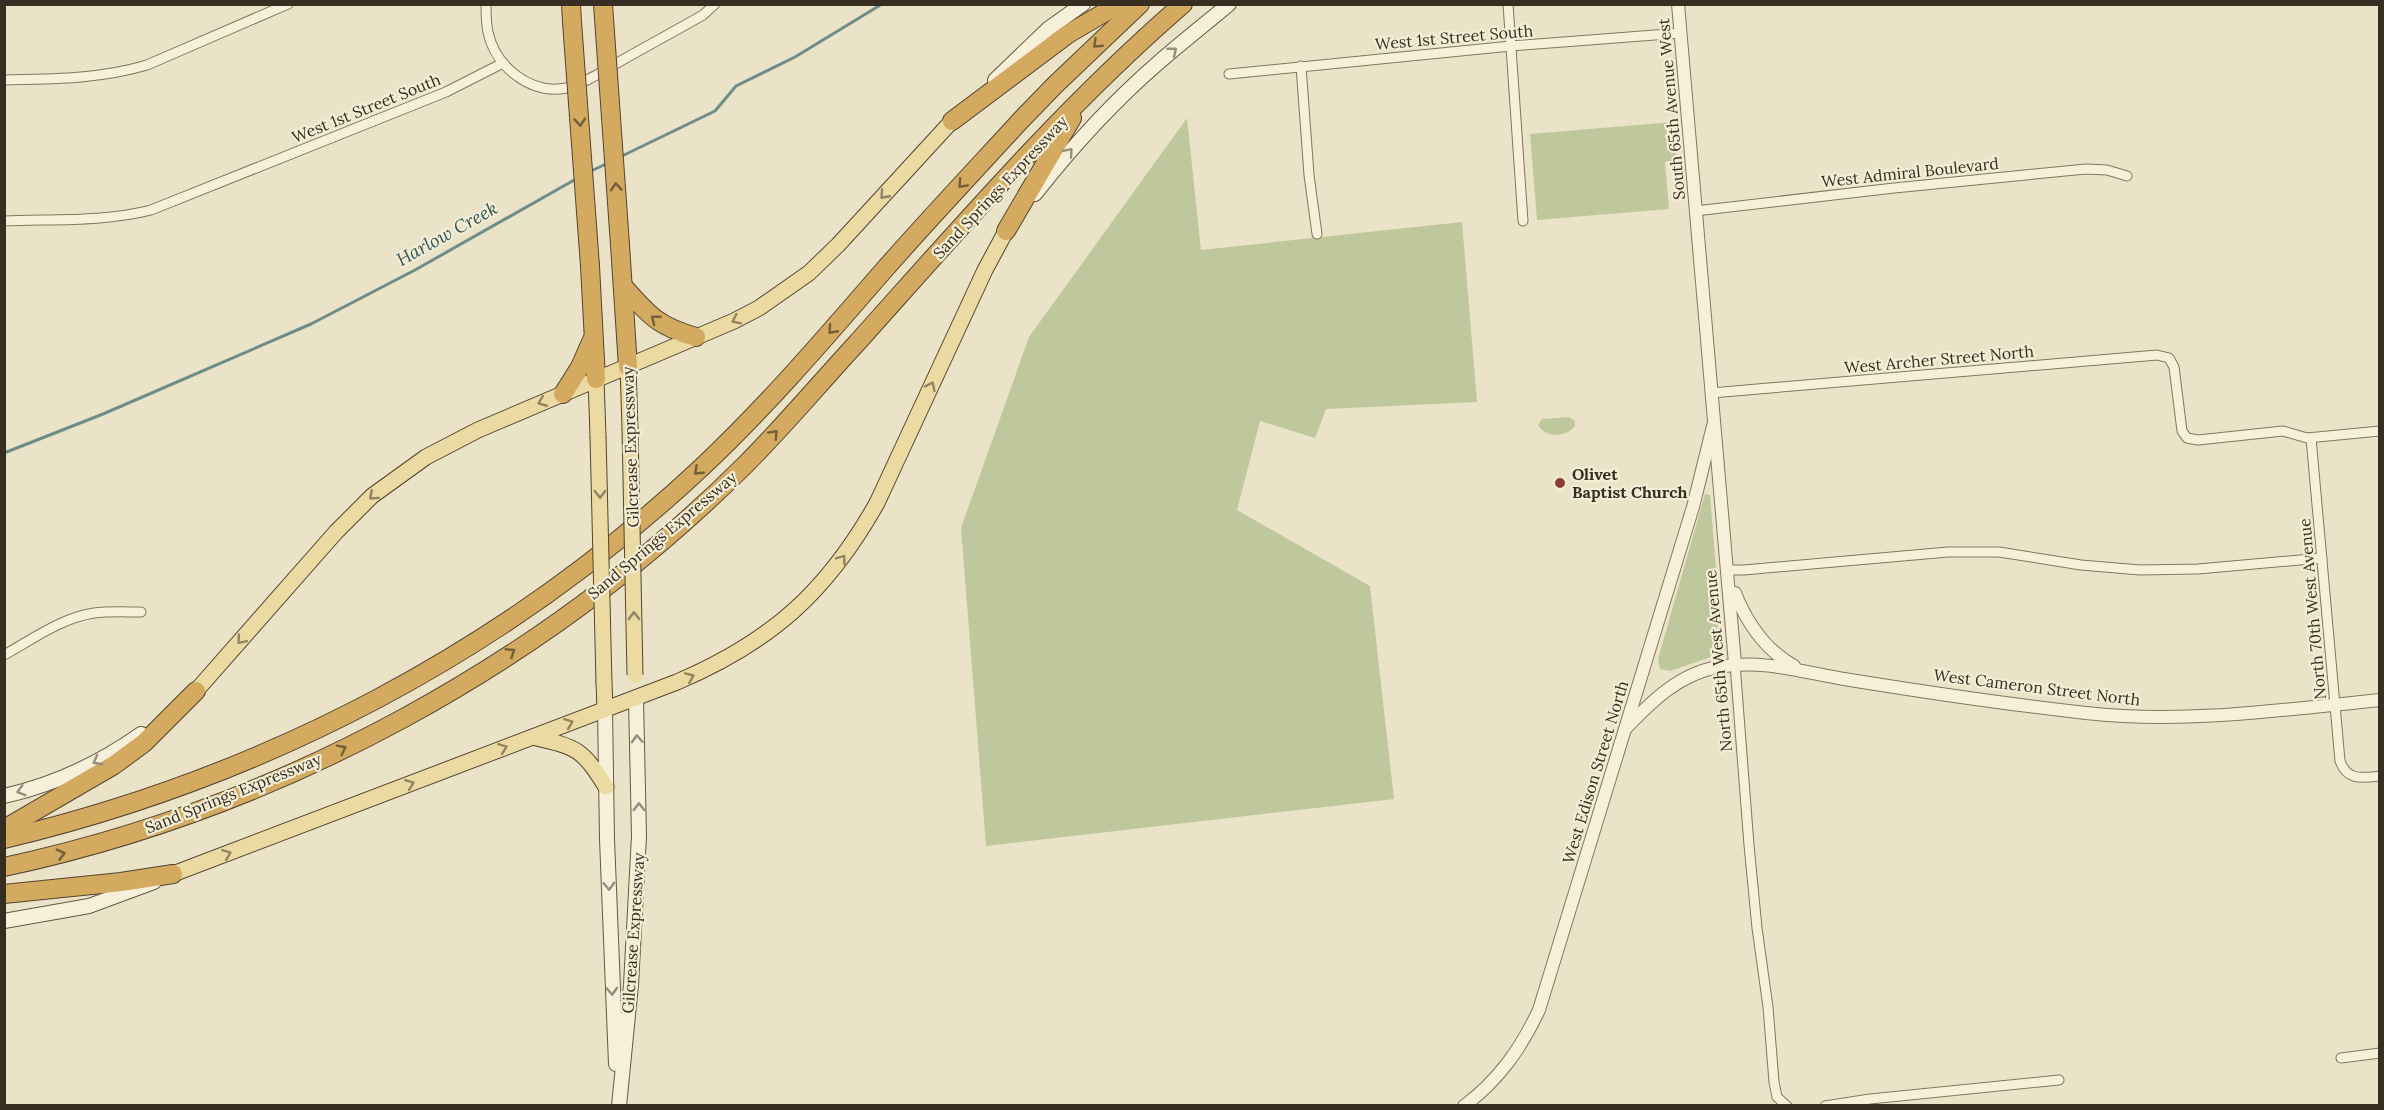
<svg xmlns="http://www.w3.org/2000/svg" width="2384" height="1110" viewBox="0 0 2384 1110" font-family="Lora,serif">
<style>
.green{fill:#bfc89c}
.lines{fill:none;stroke-linecap:round;stroke-linejoin:round}
.stream{stroke:#6f8d88;stroke-width:3}
.minor-casing{stroke:#85765e;stroke-width:11}
.tertiary-casing{stroke:#85765e;stroke-width:14}
.secondary-casing{stroke:#675741;stroke-width:16}
.primary-casing{stroke:#534431;stroke-width:17}
.motorway-casing{stroke:#534431;stroke-width:20}
.minor{stroke:#f6f0da;stroke-width:9}
.tertiary{stroke:#f6f0da;stroke-width:12}
.secondary{stroke:#f6f0da;stroke-width:14}
.primary{stroke:#ebdaa2;stroke-width:15}
.motorway{stroke:#d3aa5f;stroke-width:18}
.primary-bridge-casing{stroke:#534431;stroke-width:17;stroke-linecap:butt}
.motorway-bridge-casing{stroke:#534431;stroke-width:20;stroke-linecap:butt}
.primary-bridge{stroke:#ebdaa2;stroke-width:15}
.motorway-bridge{stroke:#d3aa5f;stroke-width:18}
.oneway{stroke:#755f39}
.oneway2{stroke:#968e7d}
.oneway3{stroke:#918461}
.poi-dot{fill:#8f3a32;stroke:#f3edd6;stroke-width:2}
.labels{text-anchor:middle;stroke-width:4.5;stroke-linejoin:round;paint-order:stroke}
.street-label{font-size:16px;fill:#372d20;stroke:#f3edd6}
.poi-label{font-size:16px;font-weight:bold;fill:#372d20;stroke:#f3edd6;text-anchor:start}
.water-label{font-size:18px;font-style:italic;fill:#315455;stroke:#f3edd6}
</style>
<rect width="100%" height="100%" fill="#ebe3c7"/>
<g class="green">
<polygon points="1187,118 1201,250 1462,222 1477,402 1326,409 1315,438 1260,421 1237,510 1370,586 1394,799 986,846 961,528 1029,337"/>
<polygon points="1673,122 1676,160 1665,162 1669,209 1537,220 1530,134"/>
<path d="M1569,417L1575,421V426C1565,438 1546,438 1538,425L1542,419Z"/>
<polygon points="1705,494 1710,495 1723,653 1670,671 1660,669 1658,659"/>
</g>
<g class="lines">
<g class="stream">
<polyline points="622,156 715,111 736,86 795,57 882,4"/>
<polyline points="589,172 608,163"/>
<polyline points="4,453 103,414 311,324 415,270 576,179"/>
</g>
<g class="minor-casing">
<g id="minor">
<path d="M486,4C486,13 486,23 488,32C495,66 530,95 566,88C584,84 603,71 619,62C647,46 675,31 703,15L715,4"/>
<polyline points="1508,4 1523,221"/>
<polyline points="1301,66 1309,175 1317,234"/>
<polyline points="1229,74 1511,46 1681,33"/>
<path d="M4,80C53,79 100,79 147,65L288,4"/>
<polyline points="1695,211 1894,188 2086,169 2107,170 2127,176"/>
<path d="M4,221C53,219 104,222 151,210L446,92L503,63"/>
<polyline points="1711,393 2157,355 2169,358 2174,367 2182,431 2187,438 2198,440 2283,431 2307,438 2380,431"/>
<path d="M2311,438L2340,761C2347,781 2362,778 2380,776"/>
<polyline points="1728,570 1744,570 1948,552 1999,552 2081,565 2140,570 2198,569 2322,558"/>
<path d="M4,655C33,639 61,618 94,613C110,611 126,612 141,612"/>
<polyline points="1735,664 1749,845 1757,928 1768,1007 1774,1082 1777,1097 1787,1106"/>
<polyline points="2341,1058 2380,1053"/>
<polyline points="1825,1106 1870,1099 2059,1080"/>
</g>
</g>
<g class="tertiary-casing">
<g id="tertiary">
<polyline points="1678,4 1735,664"/>
<path d="M1735,593C1747,623 1765,650 1794,666"/>
<path d="M1626,728C1652,701 1680,673 1719,667C1761,659 1803,672 1844,679C1924,692 2005,704 2086,713C2184,724 2282,710 2380,700"/>
<path d="M1464,1106C1499,1080 1521,1048 1539,1010L1693,507L1713,426"/>
</g>
</g>
<g class="secondary-casing">
<g id="secondary">
<polyline points="995,80 1048,29 1083,4"/>
<path d="M1035,194C1072,147 1113,102 1158,63C1181,43 1205,24 1229,4"/>
<polyline points="605,709 607,839 616,1064"/>
<path d="M4,796C53,785 100,763 141,734"/>
<polyline points="4,921 89,906 154,882"/>
<polyline points="619,1106 631,985 639,836 636,699"/>
</g>
</g>
<g class="primary-casing">
<g id="primary">
<polyline points="628,367 630,428"/>
<polyline points="596,379 598,436"/>
<polyline points="604,683 605,709"/>
<polyline points="196,691 336,532 372,496 426,457 478,430 734,321 759,308 809,273 838,245 952,121"/>
<path d="M533,737C576,747 582,748 606,787"/>
<path d="M173,874L677,682C771,642 827,592 877,503L985,270L1006,231"/>
</g>
</g>
<g class="motorway-casing">
<g id="motorway">
<polyline points="571,4 572,22"/>
<polyline points="952,121 1068,34 1119,4"/>
<polyline points="1006,231 1072,118"/>
<polyline points="620,245 628,367"/>
<polyline points="590,266 596,379"/>
<path d="M623,286C649,315 657,326 696,337"/>
<polyline points="563,394 580,367 592,340"/>
<polyline points="4,829 114,765 144,743 196,691"/>
<path d="M4,839C265,777 506,651 702,467C767,406 825,338 884,270C929,219 976,169 1022,119L1055,85L1140,4"/>
<path d="M4,867C280,808 545,664 745,465C784,426 819,384 856,344C961,227 1064,107 1183,4"/>
<polyline points="4,894 121,882 173,874"/>
</g>
</g>
<use href="#minor" class="minor"/>
<use href="#tertiary" class="tertiary"/>
<use href="#secondary" class="secondary"/>
<use href="#primary" class="primary"/>
<use href="#motorway" class="motorway"/>
<g class="primary-bridge-casing">
<g id="primary-bridge">
<polyline points="630,428 635,675"/>
<polyline points="598,436 604,683"/>
</g>
</g>
<g class="motorway-bridge-casing">
<g id="motorway-bridge">
<polyline points="603,4 620,245"/>
<polyline points="572,22 590,266"/>
</g>
</g>
<use href="#primary-bridge" class="primary-bridge"/>
<use href="#motorway-bridge" class="motorway-bridge"/>
</g>
<defs><path id="oneway-chevron" d="M-2-3.5L2.5 0L-2 3.5" fill="none" stroke-width="1.6" stroke-linecap="round" stroke-linejoin="round" transform="scale(1.5)"/></defs>
<g class="oneway">
<use href="#oneway-chevron" transform="translate(1097 44) rotate(136)"/>
<use href="#oneway-chevron" transform="translate(580 122) rotate(86)"/>
<use href="#oneway-chevron" transform="translate(962 184) rotate(133)"/>
<use href="#oneway-chevron" transform="translate(616 187) rotate(-94)"/>
<use href="#oneway-chevron" transform="translate(655 319) rotate(-142)"/>
<use href="#oneway-chevron" transform="translate(832 330) rotate(132)"/>
<use href="#oneway-chevron" transform="translate(774 434) rotate(-47)"/>
<use href="#oneway-chevron" transform="translate(698 471) rotate(137)"/>
<use href="#oneway-chevron" transform="translate(511 652) rotate(-33)"/>
<use href="#oneway-chevron" transform="translate(342 749) rotate(-27)"/>
<use href="#oneway-chevron" transform="translate(61 854) rotate(-15)"/>
</g>
<g class="oneway2">
<use href="#oneway-chevron" transform="translate(1173 51) rotate(-39)"/>
<use href="#oneway-chevron" transform="translate(1069 152) rotate(-50)"/>
<use href="#oneway-chevron" transform="translate(637 739) rotate(-92)"/>
<use href="#oneway-chevron" transform="translate(97 761) rotate(152)"/>
<use href="#oneway-chevron" transform="translate(21 791) rotate(164)"/>
<use href="#oneway-chevron" transform="translate(639 807) rotate(-91)"/>
<use href="#oneway-chevron" transform="translate(609 886) rotate(88)"/>
<use href="#oneway-chevron" transform="translate(612 991) rotate(87)"/>
</g>
<g class="oneway3">
<use href="#oneway-chevron" transform="translate(884 195) rotate(132)"/>
<use href="#oneway-chevron" transform="translate(736 320) rotate(154)"/>
<use href="#oneway-chevron" transform="translate(931 386) rotate(-65)"/>
<use href="#oneway-chevron" transform="translate(542 402) rotate(158)"/>
<use href="#oneway-chevron" transform="translate(600 494) rotate(89)"/>
<use href="#oneway-chevron" transform="translate(373 496) rotate(138)"/>
<use href="#oneway-chevron" transform="translate(842 559) rotate(-54)"/>
<use href="#oneway-chevron" transform="translate(634 616) rotate(-91)"/>
<use href="#oneway-chevron" transform="translate(241 640) rotate(130)"/>
<use href="#oneway-chevron" transform="translate(690 677) rotate(-23)"/>
<use href="#oneway-chevron" transform="translate(569 723) rotate(-21)"/>
<use href="#oneway-chevron" transform="translate(503 748) rotate(-21)"/>
<use href="#oneway-chevron" transform="translate(410 784) rotate(-21)"/>
<use href="#oneway-chevron" transform="translate(227 854) rotate(-21)"/>
</g>
<circle class="poi-dot" cx="1560" cy="483" r="6"/>
<g class="labels">
<g class="street-label">
<text transform="translate(1454 37) rotate(-5)" y="6">West 1st Street South</text>
<text transform="translate(366 108) rotate(-22)" y="6">West 1st Street South</text>
<text transform="translate(1671 109) rotate(-95)" y="6">South 65th Avenue West</text>
<text transform="translate(1910 172) rotate(-6)" y="6">West Admiral Boulevard</text>
<text transform="translate(1000 187) rotate(-47)" y="6">Sand Springs Expressway</text>
<text transform="translate(1939 359) rotate(-5)" y="6">West Archer Street North</text>
<text transform="translate(630 447) rotate(-92)" y="6">Gilcrease Expressway</text>
<text transform="translate(662 535) rotate(-40)" y="6">Sand Springs Expressway</text>
<text transform="translate(2312 609) rotate(-95)" y="6">North 70th West Avenue</text>
<text transform="translate(1718 661) rotate(-95)" y="6">North 65th West Avenue</text>
<text transform="translate(2037 687) rotate(7)" y="6">West Cameron Street North</text>
<text transform="translate(1595 772) rotate(-73)" y="6">West Edison Street North</text>
<text transform="translate(233 793) rotate(-22)" y="6">Sand Springs Expressway</text>
<text transform="translate(633 933) rotate(-86)" y="6">Gilcrease Expressway</text>
</g>
<g class="poi-label">
<text x="1572" y="480">Olivet<tspan x="1572" dy="18">Baptist Church</tspan></text>
</g>
<g class="water-label">
<text transform="translate(447 234) rotate(-29)" y="6">Harlow Creek</text>
</g>
</g>
<rect width="2384" height="1110" fill="none" stroke="#372d20" stroke-width="12"/>
</svg>
